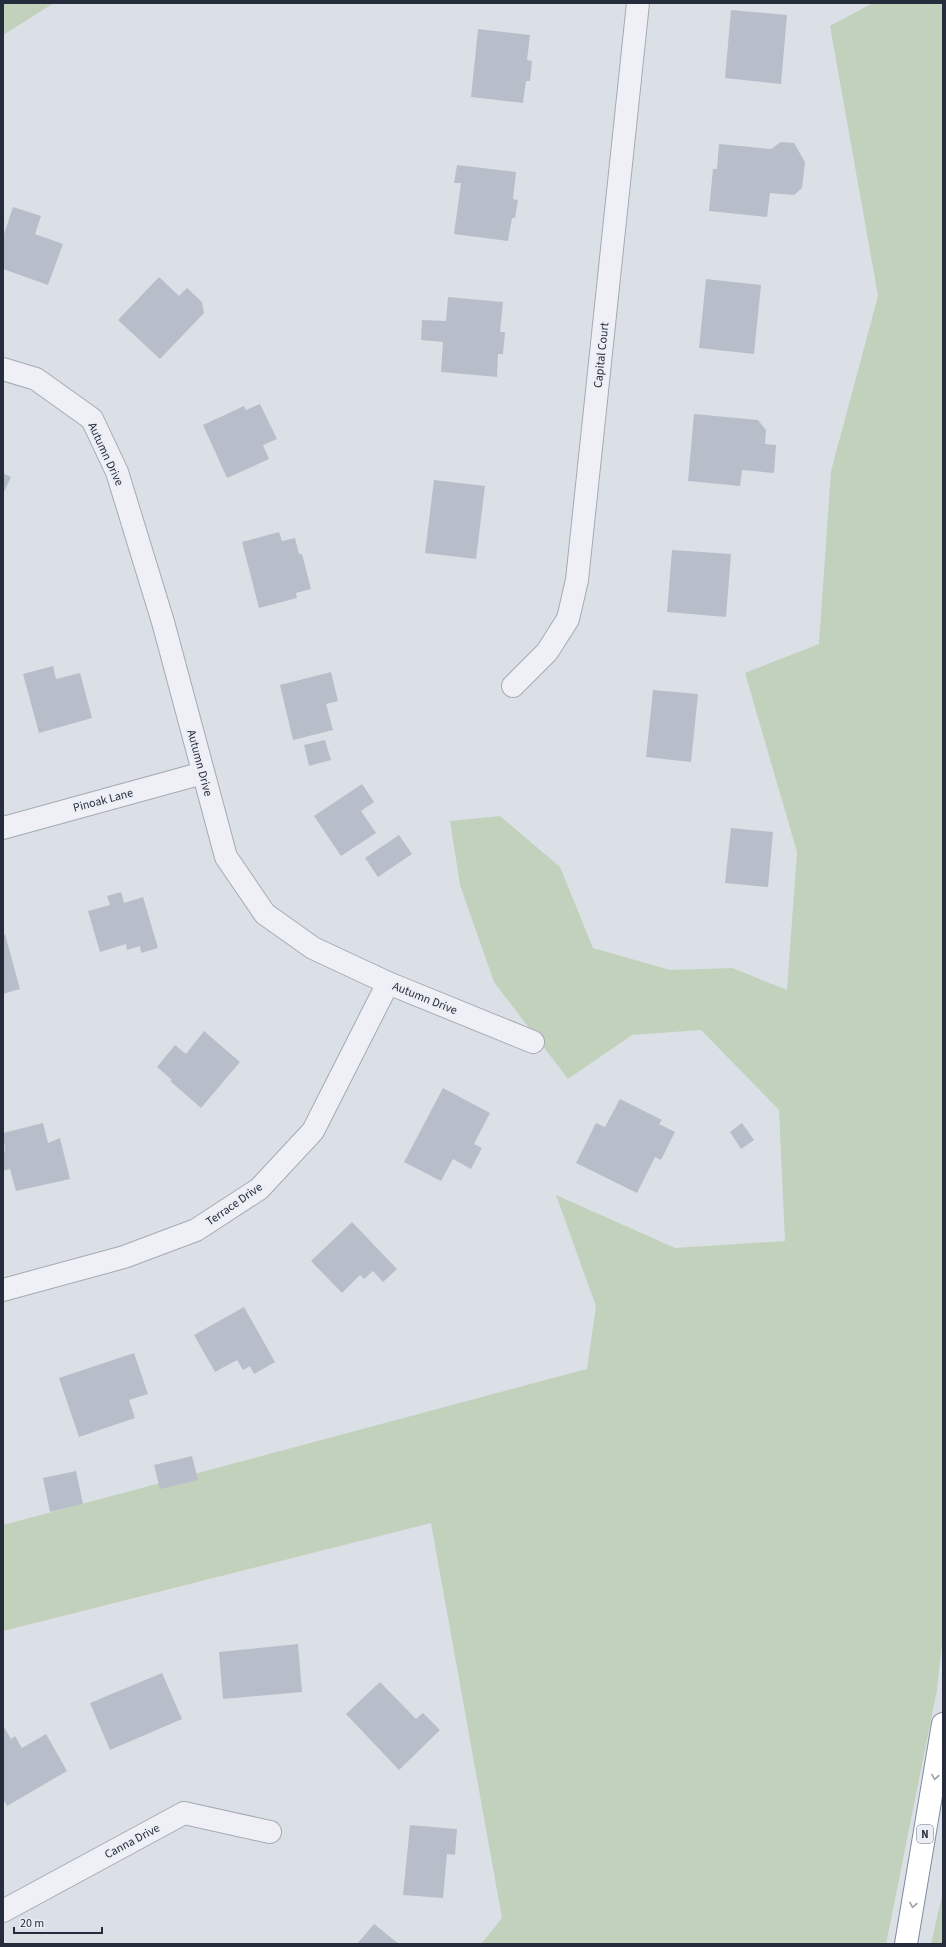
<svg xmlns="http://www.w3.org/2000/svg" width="946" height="1947" viewBox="0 0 946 1947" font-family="'Source Sans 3',sans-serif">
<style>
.green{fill:#c1d1bc}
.building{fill:#b8bec9}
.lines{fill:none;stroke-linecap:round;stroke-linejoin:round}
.minor-casing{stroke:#a4aab4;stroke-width:24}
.highway-casing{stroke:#828c9e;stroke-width:24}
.minor{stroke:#eef0f5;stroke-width:22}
.highway{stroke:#fff;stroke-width:22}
.oneway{stroke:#9da0a8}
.labels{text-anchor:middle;stroke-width:4;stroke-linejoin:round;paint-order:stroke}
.shield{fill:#ebeef4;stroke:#606774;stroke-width:1}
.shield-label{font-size:11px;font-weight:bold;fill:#252d3d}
.street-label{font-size:12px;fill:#252d3d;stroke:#ebeef4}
</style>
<rect width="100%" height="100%" fill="#dbe0e7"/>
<g class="green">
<polygon points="3,3 54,3 3,35"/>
<polygon points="873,3 943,3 943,1635 937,1690 886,1944 481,1944 502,1918 431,1523 3,1631 3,1525 587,1369 596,1306 556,1195 675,1248 785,1241 779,1110 701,1030 632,1035 568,1079 494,982 460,885 450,821 500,816 560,867 593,948 670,970 732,968 787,990 797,852 745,673 819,644 831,471 878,296 830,26"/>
<polygon points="943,1891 943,1944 931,1944"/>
</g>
<g class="building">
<polygon points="731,10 787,15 781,84 725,78"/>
<polygon points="478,29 530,35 527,60 532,61 530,81 526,81 523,103 471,97"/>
<polygon points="781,142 794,143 805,162 802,188 794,195 770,193 767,217 709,211 713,169 717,169 719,144 771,149"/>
<polygon points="457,165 516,172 513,199 518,200 515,218 512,218 508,241 454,234 461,183 454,183"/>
<polygon points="13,207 41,216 35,234 63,244 48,285 3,269 3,237"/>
<polygon points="159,277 179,296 187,288 202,302 204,313 160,359 118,320"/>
<polygon points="706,279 761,285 754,354 699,348"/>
<polygon points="448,297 503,302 500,332 505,332 503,354 498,354 497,377 441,372 443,342 421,340 422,320 446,321"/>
<polygon points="260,404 277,439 263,445 269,459 227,478 203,425 244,406 246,410"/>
<polygon points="694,414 758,420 766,430 765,444 776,445 774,473 742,470 740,486 688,481"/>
<polygon points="3,473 11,477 3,494"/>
<polygon points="434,480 485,486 476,559 425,553"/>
<polygon points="279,532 282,541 295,538 299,554 302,554 311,589 296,593 297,598 259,608 242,542"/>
<polygon points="672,550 731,554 726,617 667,612"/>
<polygon points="53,666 56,679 80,673 92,718 39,733 23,674"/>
<polygon points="331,672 338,701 326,704 333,730 293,740 280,685"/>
<polygon points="653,690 698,694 691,762 646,757"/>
<polygon points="325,740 331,760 309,766 304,745"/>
<polygon points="362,784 374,802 361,811 376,833 341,856 314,816"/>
<polygon points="731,828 773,832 768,887 725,883"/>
<polygon points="399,835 412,854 378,877 365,858"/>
<polygon points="121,892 124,903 143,897 158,948 141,953 140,946 127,950 126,944 100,952 88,911 110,905 107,896"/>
<polygon points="5,934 20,989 3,994 3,935"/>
<polygon points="204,1031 240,1062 201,1108 170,1081 172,1080 157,1067 175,1045 186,1054"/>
<polygon points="443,1088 490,1113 474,1144 482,1148 471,1169 453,1159 441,1181 404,1162"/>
<polygon points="620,1099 662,1120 659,1124 675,1132 661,1160 655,1157 637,1193 576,1163 596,1123 605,1127"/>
<polygon points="43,1123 48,1143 60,1138 70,1179 16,1191 10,1169 3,1171 3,1152 5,1151 3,1133"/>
<polygon points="742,1123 754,1140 741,1149 730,1132"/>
<polygon points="352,1222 397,1269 383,1282 373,1271 364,1279 360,1275 342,1293 311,1261"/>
<polygon points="244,1307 275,1362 254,1374 250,1366 243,1370 237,1360 215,1372 194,1335"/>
<polygon points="134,1353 148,1394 129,1400 135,1418 79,1437 59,1378"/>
<polygon points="192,1456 198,1480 160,1489 154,1465"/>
<polygon points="76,1471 83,1504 50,1512 43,1478"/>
<polygon points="298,1644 302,1692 223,1699 219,1652"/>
<polygon points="162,1673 182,1719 110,1750 90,1703"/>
<polygon points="380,1682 416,1719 423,1713 440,1730 399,1770 346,1714"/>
<polygon points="3,1725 11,1739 15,1736 22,1748 46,1734 67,1771 7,1806 3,1799"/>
<polygon points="410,1825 457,1829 455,1855 447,1854 443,1898 403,1895"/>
<polygon points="374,1924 399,1944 357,1944"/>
</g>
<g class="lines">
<g class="minor-casing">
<g id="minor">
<polyline points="3,369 36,379 92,419 117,472 163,622 226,857 265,914 313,948 388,983 533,1042"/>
<polyline points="513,686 547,652 568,619 577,580 638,3"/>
<polyline points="3,828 203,773"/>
<polyline points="3,1290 124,1257 196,1230 259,1189 313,1131 388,983"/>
<polyline points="3,1911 184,1813 270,1832"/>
</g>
</g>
<g class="highway-casing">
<polyline id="highway" points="906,1944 943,1724"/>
</g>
<use href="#minor" class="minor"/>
<use href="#highway" class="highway"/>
</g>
<defs><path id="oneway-chevron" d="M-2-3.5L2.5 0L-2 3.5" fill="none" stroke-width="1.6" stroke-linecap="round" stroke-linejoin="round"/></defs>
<g class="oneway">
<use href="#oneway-chevron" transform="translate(935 1777) rotate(100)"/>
<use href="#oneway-chevron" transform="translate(913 1905) rotate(100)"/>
</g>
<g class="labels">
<rect class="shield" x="917" y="1825" width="16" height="18" rx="3"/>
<g class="shield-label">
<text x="925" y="1838">N</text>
</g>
<g class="street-label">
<text transform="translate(601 355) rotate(-84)" y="4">Capital Court</text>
<text transform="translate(106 454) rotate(65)" y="4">Autumn Drive</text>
<text transform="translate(200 763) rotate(75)" y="4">Autumn Drive</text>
<text transform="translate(103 800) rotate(-15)" y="4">Pinoak Lane</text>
<text transform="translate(425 998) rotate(22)" y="4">Autumn Drive</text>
<text transform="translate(234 1204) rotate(-35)" y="4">Terrace Drive</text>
<text transform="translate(132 1841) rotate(-28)" y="4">Canna Drive</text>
</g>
</g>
<rect width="946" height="1947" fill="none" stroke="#252d3d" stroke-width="8"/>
<path d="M14 1927v6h88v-6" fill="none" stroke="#252d3d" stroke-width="2"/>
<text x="20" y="1927" font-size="12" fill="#252d3d" stroke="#ebeef4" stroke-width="3" paint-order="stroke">20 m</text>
</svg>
